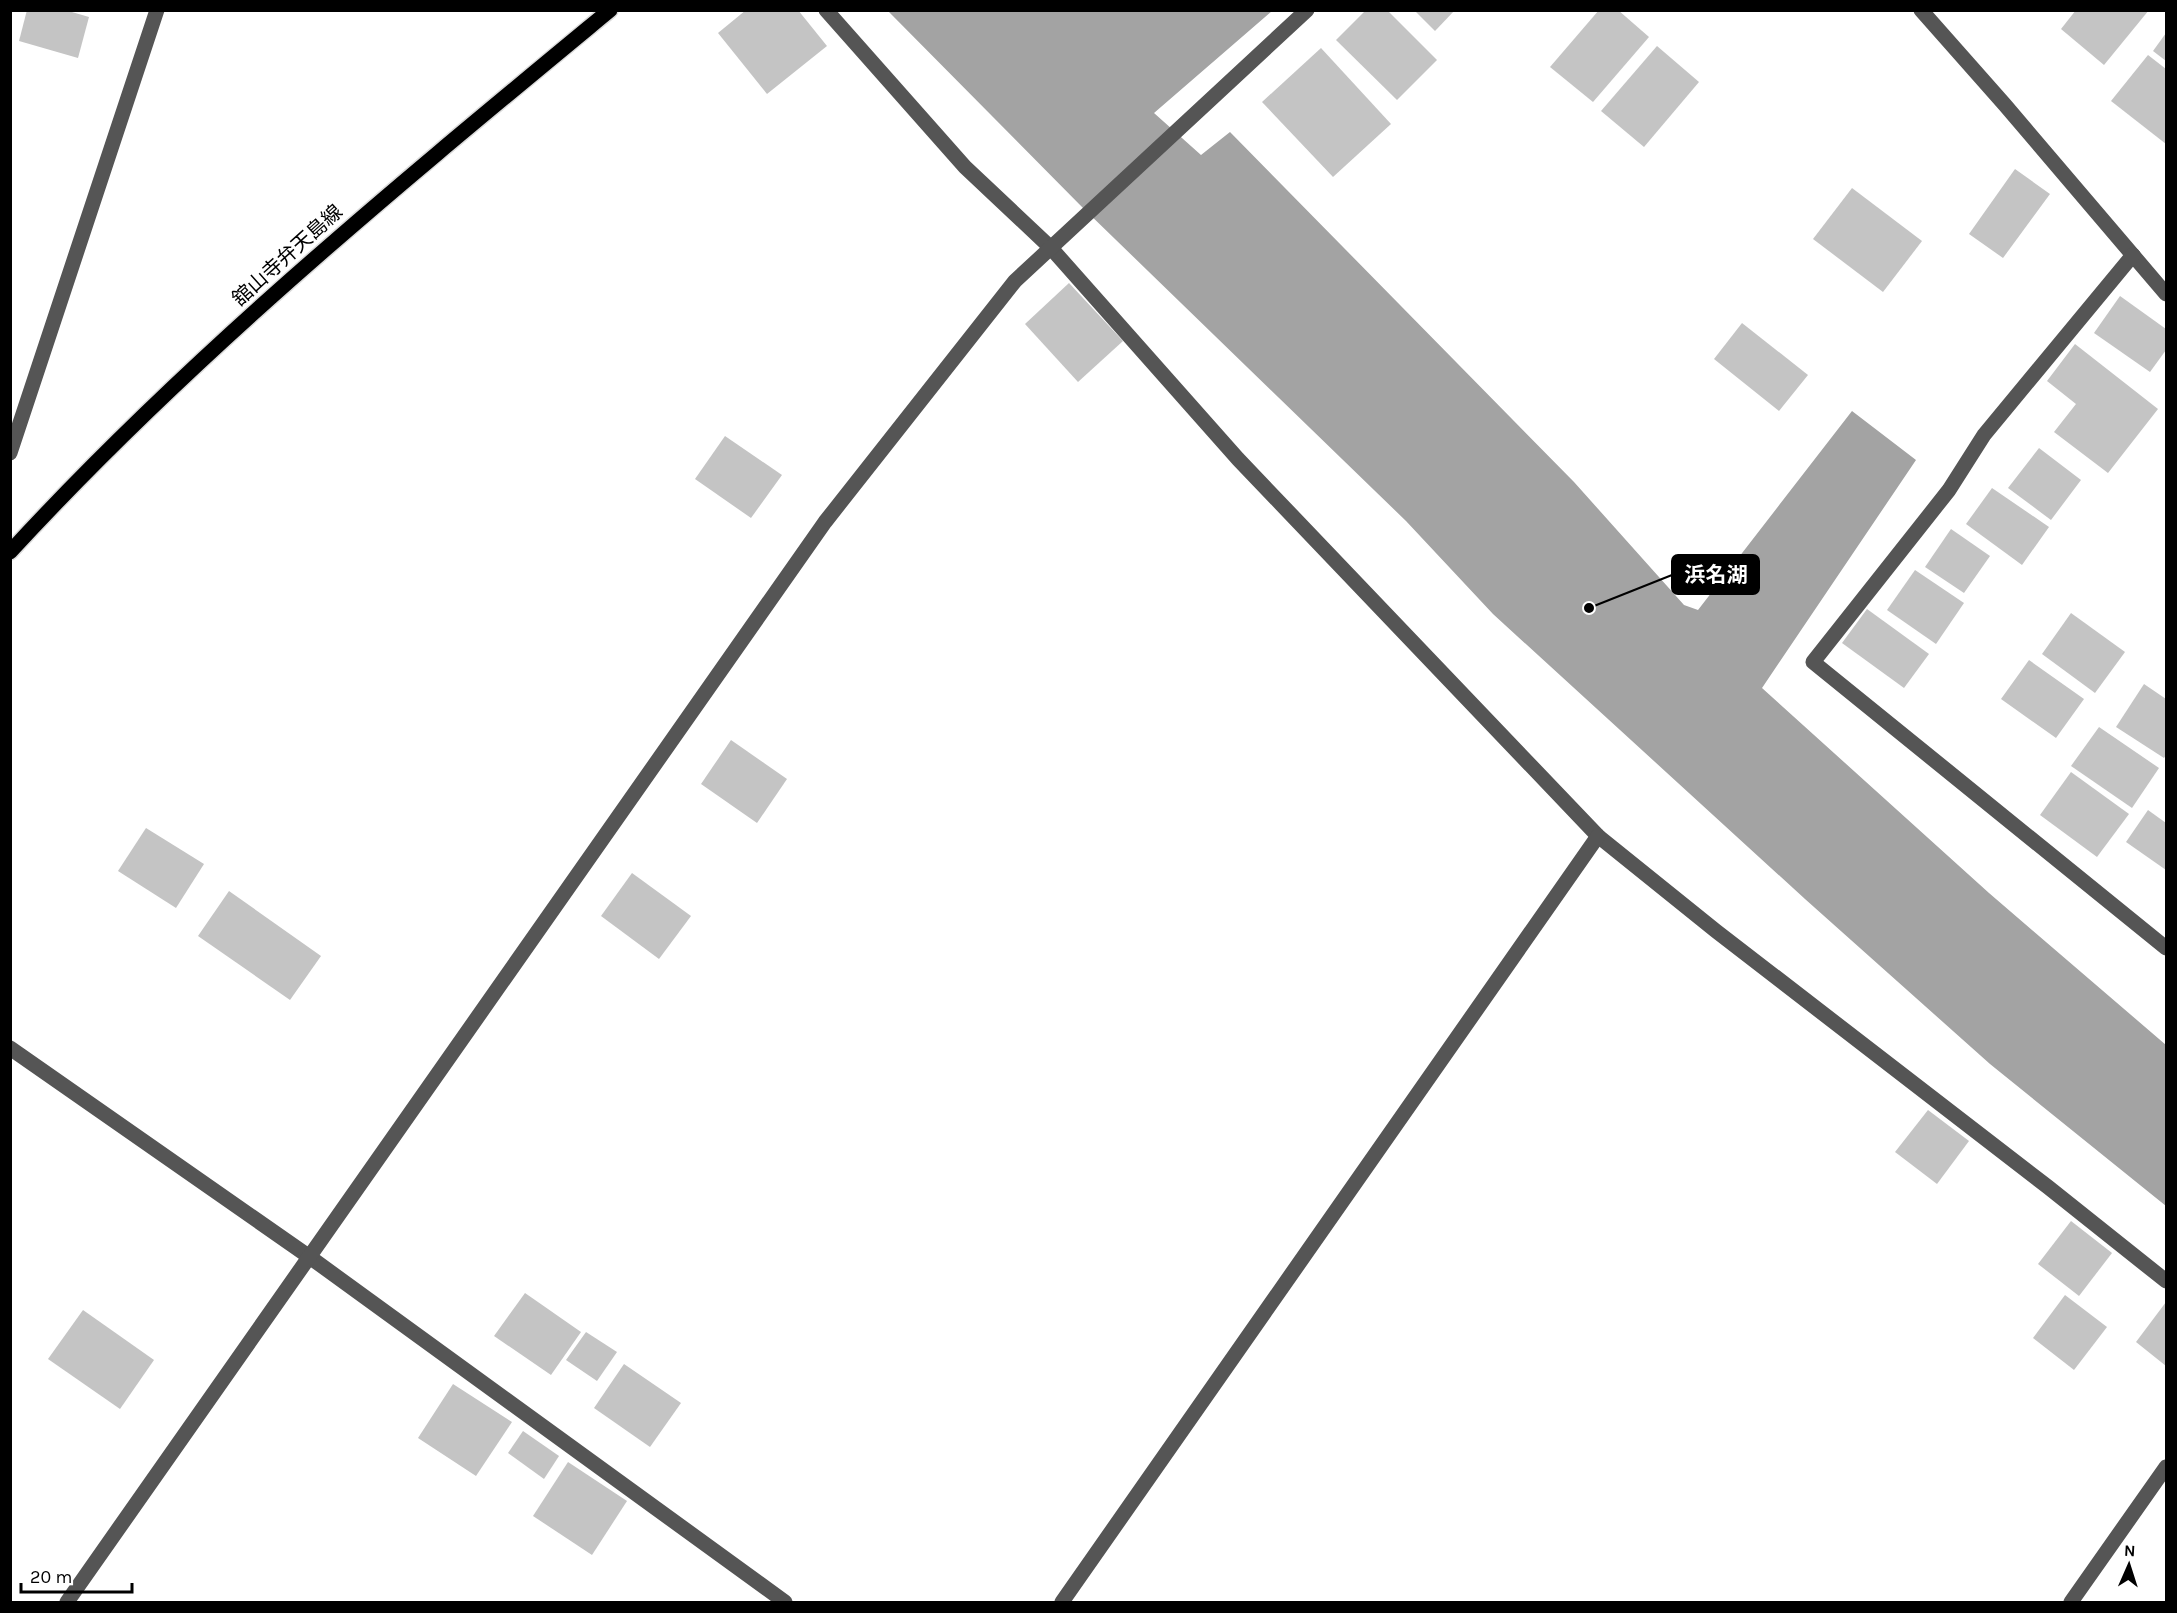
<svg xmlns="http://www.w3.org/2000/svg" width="2177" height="1613" viewBox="0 0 2177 1613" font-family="Karla,'Noto Sans JP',sans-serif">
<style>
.water{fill:#a3a3a3}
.building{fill:#c4c4c4}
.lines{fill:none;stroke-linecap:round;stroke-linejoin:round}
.major-casing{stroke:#dbdbdb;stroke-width:18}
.minor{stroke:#555;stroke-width:15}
.major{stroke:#000;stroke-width:15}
.labels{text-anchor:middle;stroke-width:6;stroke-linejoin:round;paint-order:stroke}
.street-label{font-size:20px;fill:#000;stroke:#fff}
.leader{fill:none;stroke:#000;stroke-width:2}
.callout-dot{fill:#000;stroke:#fff;stroke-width:2}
.callout{fill:#000;stroke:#000;stroke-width:2}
.callout-label{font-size:21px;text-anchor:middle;font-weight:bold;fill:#fff}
</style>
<rect width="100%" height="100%" fill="#fff"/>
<polygon class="water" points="888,11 1272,11 1154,113 1201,155 1230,132 1574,482 1684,605 1698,610 1852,411 1916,460 1762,688 1989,893 2166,1045 2166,1206 1990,1064 1805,899 1493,614 1406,521 1083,208"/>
<g class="building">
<polygon points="27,10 65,10 89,17 78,58 19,41"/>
<polygon points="746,10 798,10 827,46 767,94 718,33"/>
<polygon points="1366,10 1387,10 1437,60 1397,100 1336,40"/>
<polygon points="1414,10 1455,10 1435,31"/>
<polygon points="1599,10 1618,10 1649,37 1593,102 1550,67"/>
<polygon points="2076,10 2149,10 2104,65 2061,29"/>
<polygon points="2166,33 2166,61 2153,51"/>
<polygon points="1657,46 1699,82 1644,147 1601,111"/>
<polygon points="1321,48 1391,124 1333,177 1262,102"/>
<polygon points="2148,55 2166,69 2166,144 2111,101"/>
<polygon points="2015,169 2050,194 2003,258 1969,234"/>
<polygon points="1852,188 1922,241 1883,292 1813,239"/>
<polygon points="1069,283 1123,341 1078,382 1025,324"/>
<polygon points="2120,296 2166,329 2166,350 2150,372 2094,333"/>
<polygon points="1742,323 1808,375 1779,411 1714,359"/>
<polygon points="2075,344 2158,409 2108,473 2054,432 2076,404 2047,381"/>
<polygon points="725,436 782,475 751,518 695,479"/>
<polygon points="2039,448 2081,480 2051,520 2008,488"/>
<polygon points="1992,488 2049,527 2022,565 1966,524"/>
<polygon points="1951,529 1990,556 1964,593 1925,567"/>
<polygon points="1915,570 1964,603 1936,644 1887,610"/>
<polygon points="1867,609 1929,654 1904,688 1842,643"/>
<polygon points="2071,613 2125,652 2095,693 2042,654"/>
<polygon points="2029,660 2084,699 2056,738 2001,699"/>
<polygon points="2144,684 2166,699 2166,755 2164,758 2116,727"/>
<polygon points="2099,727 2159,768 2132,808 2071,766"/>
<polygon points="731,740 787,779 757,823 701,784"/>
<polygon points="2071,772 2129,814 2097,857 2040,815"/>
<polygon points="2148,810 2166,823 2166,870 2126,842"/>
<polygon points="146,828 204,864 176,908 118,871"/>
<polygon points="632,873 691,916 659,959 601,916"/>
<polygon points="229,891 321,956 290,1000 198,936"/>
<polygon points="1928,1110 1969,1141 1937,1184 1895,1152"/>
<polygon points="2071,1221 2112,1253 2079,1296 2038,1264"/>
<polygon points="525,1293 581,1332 551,1375 494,1336"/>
<polygon points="2065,1295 2107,1327 2074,1370 2033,1338"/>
<polygon points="2166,1302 2166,1366 2136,1342"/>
<polygon points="83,1310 154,1360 120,1409 48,1359"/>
<polygon points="586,1332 617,1352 597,1381 566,1360"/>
<polygon points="624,1364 681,1403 650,1447 594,1408"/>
<polygon points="453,1384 512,1422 476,1476 418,1438"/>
<polygon points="523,1431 559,1456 544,1479 508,1453"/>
<polygon points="568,1462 627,1501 592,1555 533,1516"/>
</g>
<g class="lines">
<g class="major-casing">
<path id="major" d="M10,552C193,353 402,182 610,10"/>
</g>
<g class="minor">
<polyline points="826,10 965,167 1051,248 1238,459 1598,836 1716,931 2048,1187 2166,1281"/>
<polyline points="1921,10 2005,105 2166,294"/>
<polyline points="2133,255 1984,435 1949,490 1813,662 2166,948"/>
<polyline points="10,453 157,10"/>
<polyline points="10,1048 311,1258 785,1602"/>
<polyline points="67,1602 825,522 1015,281 1307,10"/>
<polyline points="1062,1602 1598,836"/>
<polyline points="2071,1602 2166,1467"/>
</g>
<use href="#major" class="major"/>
</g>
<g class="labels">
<g class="street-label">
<text transform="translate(287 255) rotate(-42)" y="7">舘山寺弁天島線</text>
</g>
</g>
<path class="leader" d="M1589 608L1672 575"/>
<circle class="callout-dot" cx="1589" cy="608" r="6"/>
<rect class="callout" x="1672" y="555" width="87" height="39" rx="6"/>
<g class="callout-label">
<text x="1716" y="582">浜名湖</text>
</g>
<rect width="2177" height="1613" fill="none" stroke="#000000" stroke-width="24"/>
<g transform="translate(2129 1565) rotate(3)" stroke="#ffffff" stroke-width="4.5" paint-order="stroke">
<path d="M0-4.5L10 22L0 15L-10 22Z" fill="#000000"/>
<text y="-9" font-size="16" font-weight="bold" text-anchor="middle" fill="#000000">N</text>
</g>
<path d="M21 1583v9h111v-9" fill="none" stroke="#000000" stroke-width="3"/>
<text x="30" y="1583" font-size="18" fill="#000000" stroke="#ffffff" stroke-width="4.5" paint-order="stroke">20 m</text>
</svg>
